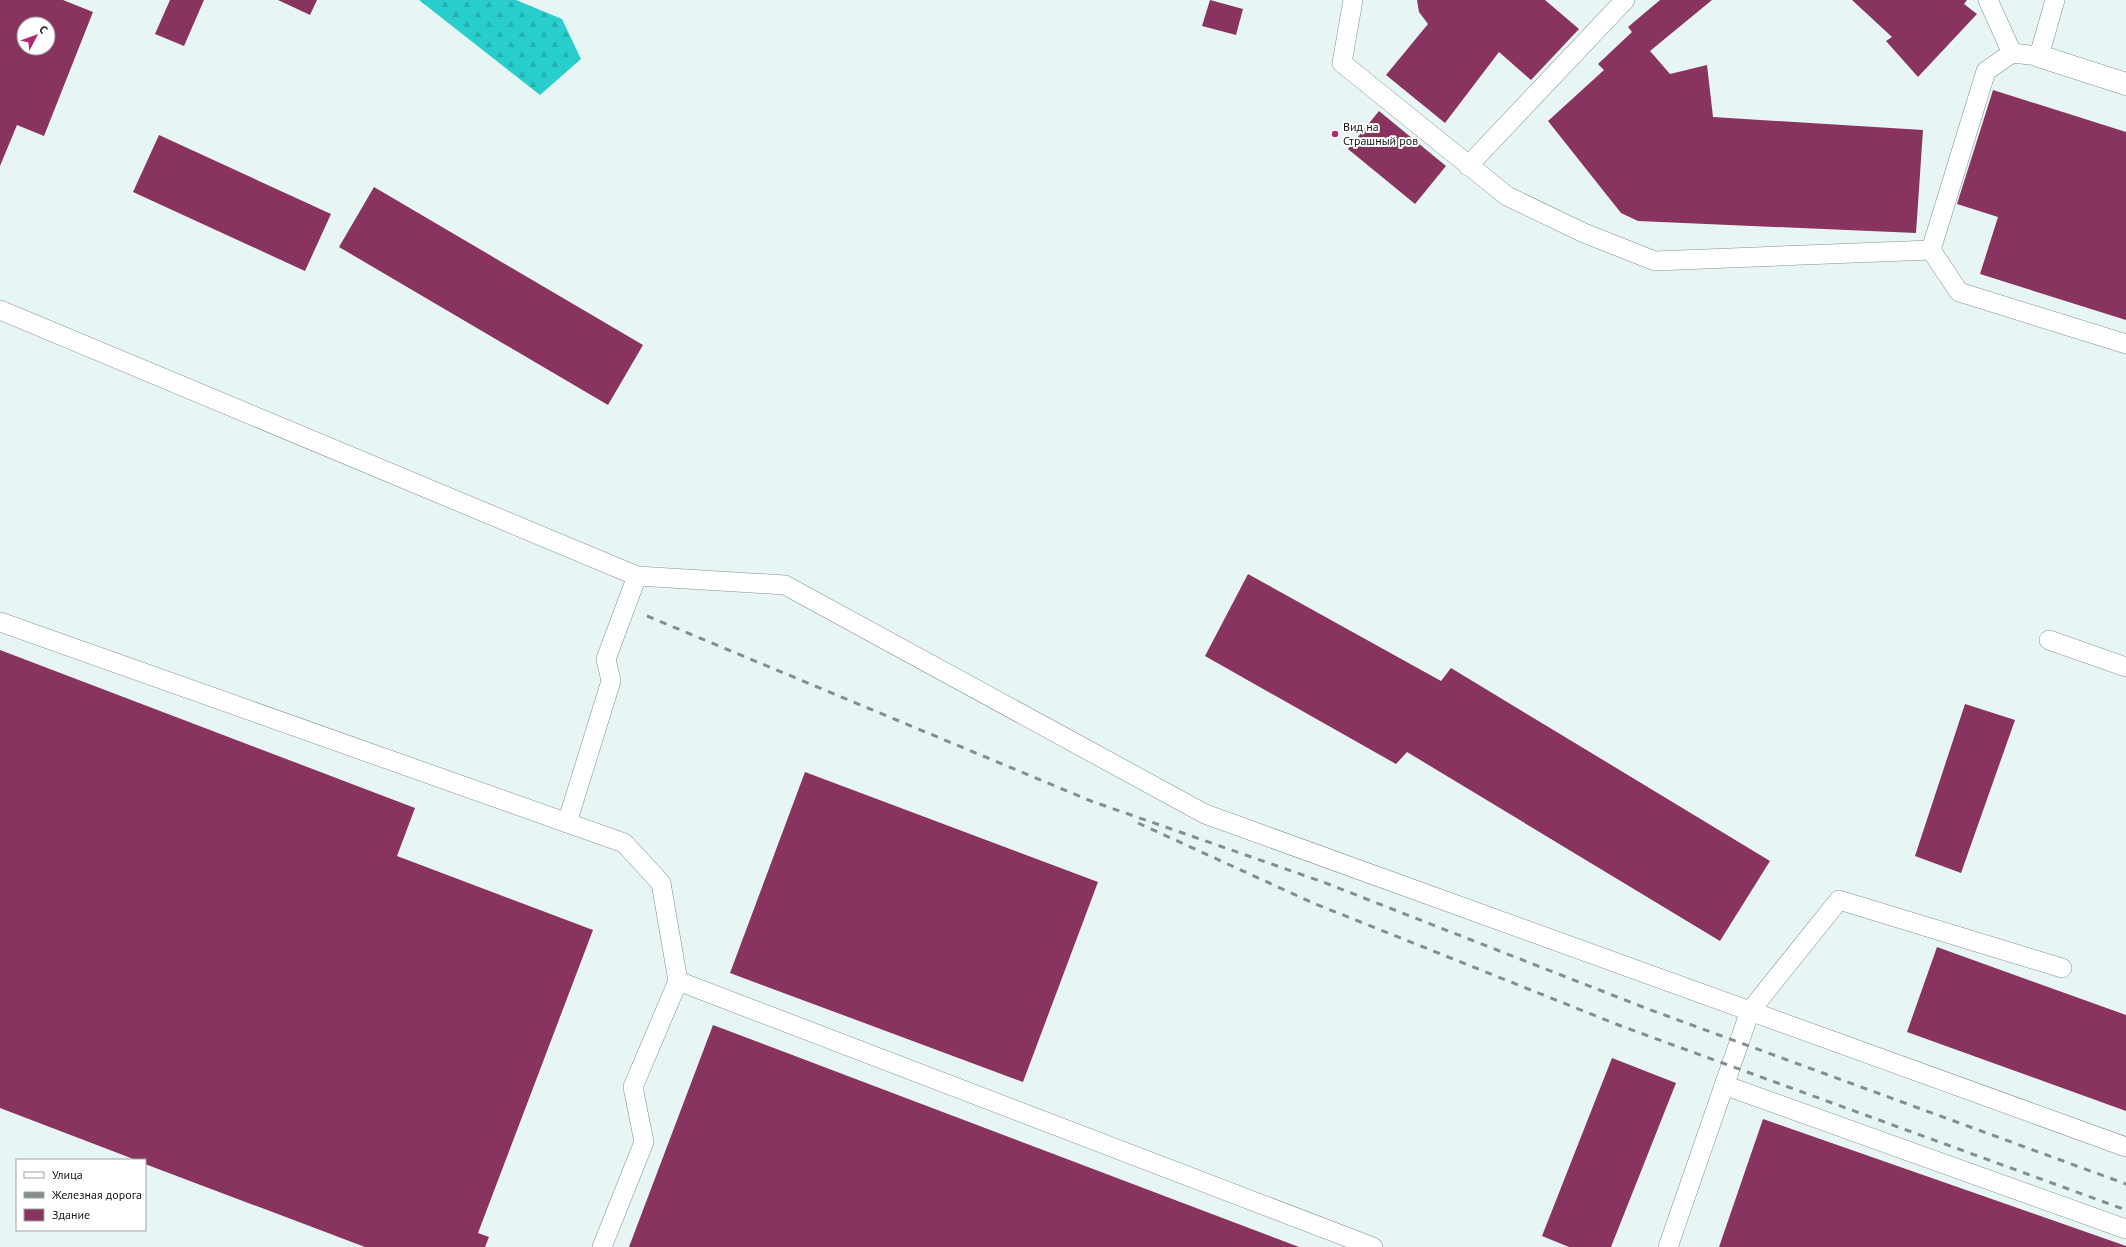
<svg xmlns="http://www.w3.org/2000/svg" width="2126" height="1247" viewBox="0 0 2126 1247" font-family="'PT Sans',sans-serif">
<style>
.forest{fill:url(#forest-firs)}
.building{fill:#89345f;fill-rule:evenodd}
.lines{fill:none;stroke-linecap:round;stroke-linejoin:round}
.lane-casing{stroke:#849090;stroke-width:20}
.street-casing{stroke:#849090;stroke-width:23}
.lane{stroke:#fff;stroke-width:19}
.street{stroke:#fff;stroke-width:22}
.rail{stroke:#858e8e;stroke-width:3;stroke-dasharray:7 7;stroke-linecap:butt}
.poi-dot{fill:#af2c74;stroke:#fff;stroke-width:1.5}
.labels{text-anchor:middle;stroke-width:4;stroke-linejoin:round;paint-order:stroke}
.poi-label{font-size:12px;fill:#121716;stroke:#fff;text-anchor:start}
</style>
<defs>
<pattern id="forest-firs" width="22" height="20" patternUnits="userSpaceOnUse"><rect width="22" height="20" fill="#28cecc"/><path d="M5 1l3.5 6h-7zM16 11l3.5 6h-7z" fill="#23b0ae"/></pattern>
</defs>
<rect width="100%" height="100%" fill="#e8f5f5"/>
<polygon class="forest" points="419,0 516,0 562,19 581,59 540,95"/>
<g class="building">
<path d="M0,0H63L93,12L44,136L17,125L0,166ZM24,24H48V48H24Z"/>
<polygon points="170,0 204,0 184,46 155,34"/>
<polygon points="278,0 317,0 310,15"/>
<polygon points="1210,0 1243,9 1236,35 1202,26"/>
<polygon points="1417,0 1545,0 1579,29 1531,80 1499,52 1445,123 1386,75 1428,24 1419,12"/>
<polygon points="1660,0 1712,0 1650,51 1670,74 1707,65 1713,117 1923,130 1916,233 1638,221 1621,213 1548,121 1604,70 1598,64 1632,32 1628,27"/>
<polygon points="1852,0 1967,0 1964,4 1977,14 1918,77 1886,41 1892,37"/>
<polygon points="1993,90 2126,132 2126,320 1980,274 1998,217 1957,204"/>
<polygon points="1379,111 1446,166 1415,204 1348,149"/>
<polygon points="159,135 331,214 305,271 133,192"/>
<polygon points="374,187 643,345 608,405 339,247"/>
<polygon points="1248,574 1441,681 1451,668 1770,861 1720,941 1407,752 1396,764 1205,656"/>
<polygon points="0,650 415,808 397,856 593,930 478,1233 489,1237 485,1247 365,1247 145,1164 145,1160 136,1160 0,1108"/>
<polygon points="1965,704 2015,720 1961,873 1915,856"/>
<polygon points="805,772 1098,882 1023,1082 730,973"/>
<polygon points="1937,947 2126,1015 2126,1111 1907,1032"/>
<polygon points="713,1025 1299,1247 629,1247"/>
<polygon points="1612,1058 1676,1083 1611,1247 1569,1247 1542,1236"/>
<polygon points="1763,1119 2126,1246 2126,1247 1719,1247"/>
</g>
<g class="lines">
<g class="lane-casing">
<g id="lane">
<polyline points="1353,0 1342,63 1507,196 1584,233 1655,261 1931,250"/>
<polyline points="1988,0 2012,53"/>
<polyline points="1468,166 1625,0"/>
<polyline points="1931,250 1986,71 2012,53 2039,56 2055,0"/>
<polyline points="1931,250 1959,292 2126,344"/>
<polyline points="0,310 637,576 785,585 1205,814 2126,1147"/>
<polyline points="0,622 624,843 661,883 678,981 633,1087 644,1142 602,1247"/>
<polyline points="2049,640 2126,667"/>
<polyline points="567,823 611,681 606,659 637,576"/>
<polyline points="678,981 1373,1247"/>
<polyline points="1724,1085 2126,1229"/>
<polyline points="1668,1247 1750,1011 1839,900 2062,968"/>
</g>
</g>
<g class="street-casing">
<polyline id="street" points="2039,56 2126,84"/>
</g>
<use href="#lane" class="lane"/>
<use href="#street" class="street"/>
<g class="rail">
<polyline points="647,616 1091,801 1323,882 1648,1009 2126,1184"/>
<polyline points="1138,823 1313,903 1621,1026 2126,1210"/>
</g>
</g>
<circle class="poi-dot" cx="1335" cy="134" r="4"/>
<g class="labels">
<g class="poi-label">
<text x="1343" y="131">Вид на<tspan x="1343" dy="14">Страшный ров</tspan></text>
</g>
</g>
<rect x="16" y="1159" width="130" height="72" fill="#ffffff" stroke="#a0a2a2"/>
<rect x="24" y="1172" width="20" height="6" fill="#ffffff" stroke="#a0a2a2"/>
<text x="52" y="1179" font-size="12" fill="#121716">Улица</text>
<rect x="24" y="1192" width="20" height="6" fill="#858e8e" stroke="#a0a2a2"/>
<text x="52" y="1199" font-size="12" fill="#121716">Железная дорога</text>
<rect x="24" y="1209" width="20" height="12" fill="#89345f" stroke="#a0a2a2"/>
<text x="52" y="1219" font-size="12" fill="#121716">Здание</text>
<g transform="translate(36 36) rotate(49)"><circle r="19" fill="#ffffff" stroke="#a0a2a2"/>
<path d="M0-3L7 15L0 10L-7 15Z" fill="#af2c74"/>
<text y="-6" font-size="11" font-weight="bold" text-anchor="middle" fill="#121716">С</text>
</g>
</svg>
